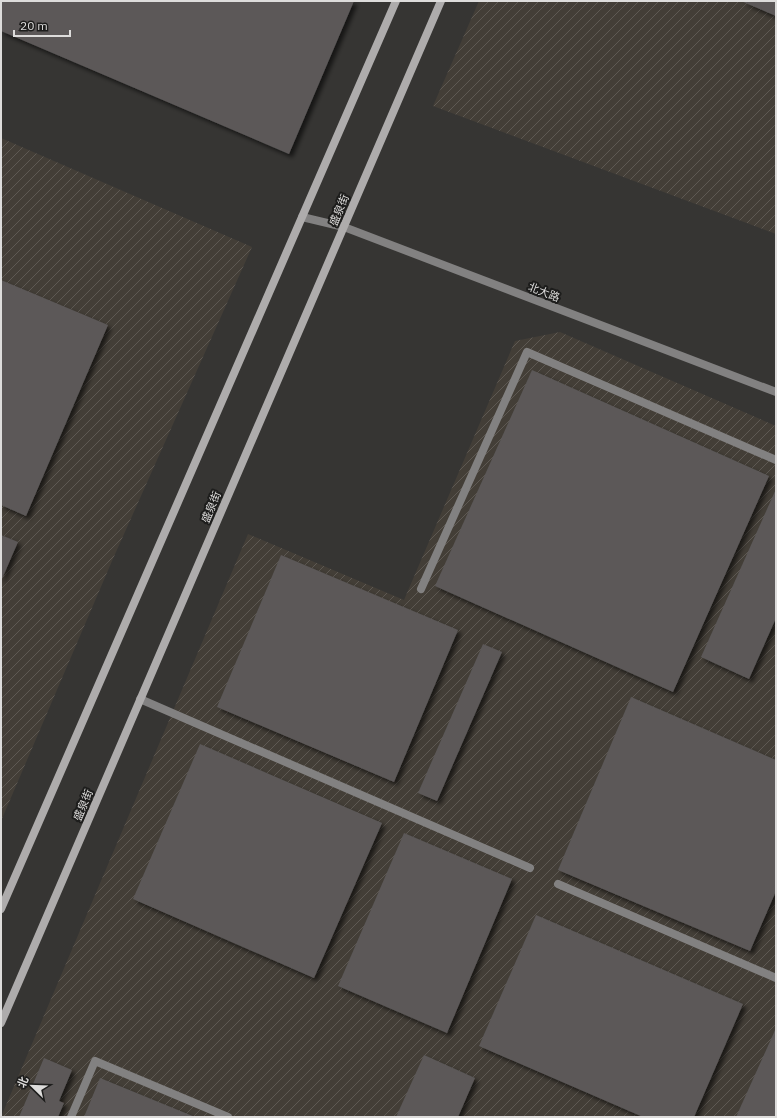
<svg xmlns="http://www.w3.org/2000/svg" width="777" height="1118" viewBox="0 0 777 1118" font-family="'IBM Plex Sans','Noto Sans SC',sans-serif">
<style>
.industrial{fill:url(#industrial-furrows)}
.building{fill:#5b5858;filter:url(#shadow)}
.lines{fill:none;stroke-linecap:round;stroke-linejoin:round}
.service{stroke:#828181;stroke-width:8}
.tertiary{stroke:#828181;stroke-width:8}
.secondary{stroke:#aeacac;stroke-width:8}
.labels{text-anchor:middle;stroke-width:4;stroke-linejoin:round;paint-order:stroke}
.street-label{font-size:11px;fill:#dddcdb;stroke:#1d1d1c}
</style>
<defs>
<pattern id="industrial-furrows" width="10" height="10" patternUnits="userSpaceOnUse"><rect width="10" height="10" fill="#433e37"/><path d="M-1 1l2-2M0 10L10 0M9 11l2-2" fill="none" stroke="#5e5953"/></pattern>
<filter id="shadow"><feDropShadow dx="3.5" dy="3.5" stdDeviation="2" flood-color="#0009"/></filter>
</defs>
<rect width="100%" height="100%" fill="#363533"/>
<g class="industrial">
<polygon points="479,1 776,1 776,234 433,106"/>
<polygon points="1,138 252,247 112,561 1,821"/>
<polygon points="560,332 776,426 776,1117 1,1117 248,534 404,600 515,341"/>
</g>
<g class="building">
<polygon points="1,1 354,1 289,154 1,31"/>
<polygon points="741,1 776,1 776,16"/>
<polygon points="1,280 108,325 26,516 1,505"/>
<polygon points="532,370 769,476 673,692 435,586"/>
<polygon points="776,489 776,618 749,679 701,657"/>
<polygon points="1,535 18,542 1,581"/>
<polygon points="281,555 458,630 394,782 217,707"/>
<polygon points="483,644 502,652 437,801 418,793"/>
<polygon points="631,697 776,760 776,891 750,951 558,870"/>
<polygon points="200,744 382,823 314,978 133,899"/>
<polygon points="404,833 512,879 447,1033 338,986"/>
<polygon points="536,915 743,1004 694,1117 643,1117 479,1046"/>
<polygon points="776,1028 776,1117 736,1117"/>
<polygon points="424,1055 475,1078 458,1117 396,1117"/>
<polygon points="44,1058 72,1070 59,1101 64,1103 58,1117 19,1117"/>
<polygon points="100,1078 195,1117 84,1117"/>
</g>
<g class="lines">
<g class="service">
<polyline points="421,589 527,352 776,460"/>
<polyline points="140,699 530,868"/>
<polyline points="558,884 776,978"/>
<polyline points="71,1117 95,1061 228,1117"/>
</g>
<polyline class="tertiary" points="302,217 344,227 776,392"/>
<g class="secondary">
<polyline points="1,909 396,1"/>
<polyline points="1,1023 441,1"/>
</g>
</g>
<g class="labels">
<g class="street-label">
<text transform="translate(339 210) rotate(-67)" y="4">盛泉街</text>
<text transform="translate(544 292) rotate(21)" y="4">北大路</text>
<text transform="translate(211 507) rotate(-67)" y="4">盛泉街</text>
<text transform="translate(83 805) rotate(-67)" y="4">盛泉街</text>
</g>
</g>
<rect width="777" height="1118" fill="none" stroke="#dddcdb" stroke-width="4"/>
<g transform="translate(32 1086) rotate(293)" stroke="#1d1d1c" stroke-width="3" paint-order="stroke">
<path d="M0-3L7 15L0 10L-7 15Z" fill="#dddcdb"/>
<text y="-6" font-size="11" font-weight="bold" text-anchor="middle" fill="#dddcdb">北</text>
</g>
<path d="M14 30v6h56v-6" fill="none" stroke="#dddcdb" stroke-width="2"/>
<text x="20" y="30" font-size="12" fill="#dddcdb" stroke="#1d1d1c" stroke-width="3" paint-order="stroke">20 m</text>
</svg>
